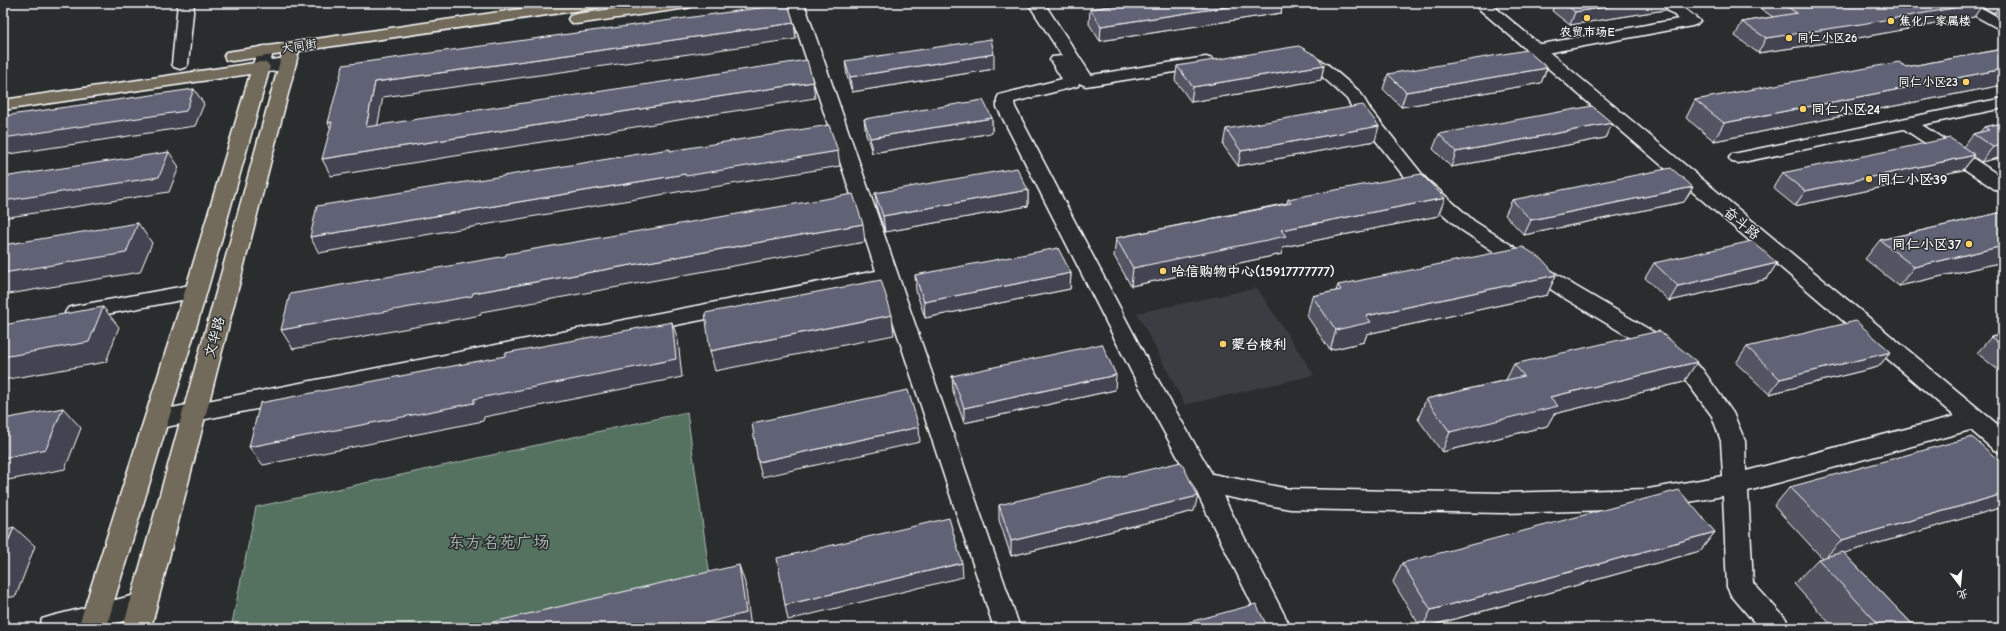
<svg xmlns="http://www.w3.org/2000/svg" width="2006" height="631" viewBox="0 0 2006 631" font-family="'Comic Neue','LXGW WenKai TC',sans-serif">
<style>
.built{fill:#3a3d43}
.green{fill:#557160;stroke:#aab8b0}
.lines{fill:none;stroke-linecap:round;stroke-linejoin:round}
.minor-casing{stroke:#fff;stroke-width:3}
.tertiary-casing{stroke:#fff;stroke-width:3}
.secondary-casing{stroke:#fff;stroke-width:3}
.primary-casing{stroke:#fff;stroke-width:3}
.minor{fill:#2a2d2e;fill-rule:evenodd}
.tertiary{fill:#2a2d2e;fill-rule:evenodd}
.secondary{fill:#2a2d2e;fill-rule:evenodd}
.primary{fill:#726b5a;fill-rule:evenodd}
.wall{fill:#535464;stroke:#fff}
.shaded-wall{fill:#434551;stroke:#fff}
.building{fill:#606274;stroke:#fff}
.poi-dot{fill:#ffd166;stroke:#2a2d2e;stroke-width:1.5}
.labels{text-anchor:middle;stroke-width:3;stroke-linejoin:round;paint-order:stroke}
.far-poi-label{font-size:12px;font-weight:bold;fill:#fff;stroke:#2a2d2e;text-anchor:start}
.far-street-label{font-size:12px;fill:#fff;stroke:#2a2d2e}
.poi-label{font-size:14px;font-weight:bold;fill:#fff;stroke:#2a2d2e;text-anchor:start}
.street-label{font-size:14px;fill:#fff;stroke:#2a2d2e}
.near-park-label{font-size:17px;fill:#aab8b0;stroke:#2a2d2e}
</style>
<rect width="100%" height="100%" fill="#2a2d2e"/>
<filter id="ink" filterUnits="userSpaceOnUse"><feTurbulence type="fractalNoise" baseFrequency=".025" numOctaves="2"/><feDisplacementMap in="SourceGraphic" scale="8" xChannelSelector="R" yChannelSelector="G"/><feConvolveMatrix kernelMatrix="1 2 1 2 8 2 1 2 1" color-interpolation-filters="sRGB"/></filter>
<g filter="url(#ink)">
<polygon class="built" points="1257,288 1314,375 1185,405 1137,313"/>
<polygon class="green" points="687,412 710,577 508,628 231,628 256,507"/>
<g class="lines">
<g class="minor-casing">
<g id="minor">
<polygon points="178,3 194,3 188,64 186,67 180,69 174,67 172,64"/>
<polygon points="788,3 804,3 1020,628 994,628 881,284 156,429 148,426 145,420 148,414 156,411 876,271"/>
<polygon points="1028,3 1044,3 1091,75 1206,57 1212,59 1214,62 1212,65 1206,67 1086,86 1079,83 1078,86 1014,102 1015,107 1154,373 1212,474 1290,489 1503,493 1648,489 1723,476 1721,441 1712,416 1686,381 1641,344 1561,296 1460,229 1412,187 1356,115 1347,99 1315,70 1292,57 1290,54 1292,51 1298,49 1327,64 1360,92 1370,109 1426,179 1474,221 1575,286 1657,334 1702,369 1733,413 1745,441 1746,471 1974,411 1982,414 1985,420 1982,426 1974,429 1748,491 1753,583 1786,619 1789,628 1759,628 1731,595 1727,587 1723,496 1648,509 1503,513 1290,509 1223,496 1291,628 1264,628 1194,487 1133,375 997,107 997,99 999,95 1062,79 1050,60 1052,57 1062,56"/>
<polygon points="1659,3 1677,3 1700,21 1697,24 1692,26 1536,55 1530,53 1528,50 1530,47 1536,45 1679,19"/>
<polygon points="1954,3 1973,3 2003,20 2003,31 1957,6"/>
<polygon points="2003,98 2003,108 1922,125 2003,178 2003,192 1996,190 1904,129 1738,163 1732,162 1729,158 1732,154 1738,153"/>
<polygon points="196,284 203,286 206,291 203,296 75,320 68,318 65,313 68,308 75,306"/>
<polygon points="143,593 152,597 156,605 152,613 99,628 39,628 42,619 52,616"/>
</g>
</g>
<g class="tertiary-casing">
<polygon id="tertiary" points="1472,3 1490,3 2003,429 2003,453 1994,450"/>
</g>
<g class="secondary-casing">
<path id="secondary" d="M265,46L271,47L273,51L271,60L288,58L294,59L296,63L294,67C282,70 267,74 255,71L252,67L259,47Z"/>
</g>
<g class="primary-casing">
<g id="primary">
<polygon points="562,3 603,3 601,6 595,8 299,51 151,628 123,628 282,54 232,61 226,60 224,56 226,52"/>
<polygon points="654,3 695,3 693,6 687,8 576,24 570,22 568,19 570,16 576,14"/>
<polygon points="261,62 267,63 270,67 207,291 106,628 78,628 185,291 250,74 3,110 3,100"/>
</g>
</g>
<use href="#minor" class="minor"/>
<use href="#tertiary" class="tertiary"/>
<use href="#secondary" class="secondary"/>
<use href="#primary" class="primary"/>
</g>
<g class="wall">
<polygon points="1132,3 1283,3 1281,13 1100,41 1089,24 1090,9"/>
<polygon points="1555,3 1668,3 1665,10 1570,25 1552,11"/>
<polygon points="1752,3 2003,3 1994,13 1981,6 1974,17 1852,39 1758,53 1735,36 1742,22 1773,17"/>
<polygon points="2003,49 2003,85 1714,141 1686,118 1695,100 1906,67"/>
<polygon points="845,61 994,69 852,92 847,76"/>
<polygon points="1324,65 1321,80 1191,102 1175,80 1177,66"/>
<polygon points="1547,68 1541,83 1401,107 1383,89 1388,74"/>
<polygon points="992,118 992,133 872,153 866,134 864,119"/>
<polygon points="1612,123 1605,138 1451,167 1433,149 1439,134"/>
<polygon points="2003,123 2003,157 1981,162 1974,157 1963,170 1795,206 1773,188 1782,173 1963,147 1973,134 1980,132 1984,127"/>
<polygon points="1226,129 1375,141 1238,166 1223,145"/>
<polygon points="1693,187 1684,202 1524,235 1505,215 1512,200"/>
<polygon points="1028,190 1028,206 885,232 877,209 875,193"/>
<polygon points="1288,199 1438,216 1283,247 1282,254 1131,286 1114,256 1116,238 1287,203"/>
<polygon points="2003,212 2003,262 1899,286 1865,259 1880,240"/>
<polygon points="1654,263 1777,263 1767,279 1669,301 1645,278"/>
<polygon points="1071,273 1070,289 925,318 916,291 915,275"/>
<polygon points="1556,275 1547,295 1367,334 1364,342 1330,350 1307,316 1312,296 1336,291 1338,285"/>
<polygon points="2003,334 2003,374 1977,353 1991,337"/>
<polygon points="1747,347 1891,352 1878,367 1769,394 1736,363"/>
<polygon points="1697,362 1684,382 1554,414 1547,426 1442,452 1418,419 1426,399 1506,380 1514,364"/>
<polygon points="952,376 1115,390 964,423 953,391"/>
<polygon points="1790,487 2003,507 1844,553 1916,628 1834,628 1794,584 1818,559 1822,558 1774,506"/>
<polygon points="999,505 1194,511 1011,556 999,520"/>
<polygon points="1715,532 1700,551 1423,628 1421,628 1393,582 1402,563"/>
</g>
<g class="shaded-wall">
<polygon points="1253,3 1283,3 1281,13 1100,41 1101,26"/>
<polygon points="1297,3 1309,3 1296,5"/>
<polygon points="1629,3 1668,3 1665,10 1570,25 1575,12"/>
<polygon points="1984,3 1974,17 1852,39 1758,53 1766,38"/>
<polygon points="2002,3 2003,3 2003,12 1994,13"/>
<polygon points="794,23 796,39 383,97 374,144 366,127 375,82"/>
<polygon points="994,54 994,69 852,92 850,77"/>
<polygon points="1324,65 1321,80 1191,102 1193,87"/>
<polygon points="1547,68 1541,83 1401,107 1406,92"/>
<polygon points="2003,69 2003,85 1714,141 1724,123"/>
<polygon points="813,82 815,98 331,176 322,159"/>
<polygon points="194,89 204,104 195,126 3,155 3,138"/>
<polygon points="992,118 992,133 872,153 870,138"/>
<polygon points="332,122 336,139 328,123"/>
<polygon points="1612,123 1605,138 1451,167 1456,152"/>
<polygon points="1379,126 1375,141 1238,166 1241,151"/>
<polygon points="2003,145 2003,157 1981,162 1993,147"/>
<polygon points="838,151 840,166 690,191 689,190 319,253 310,237 685,174"/>
<polygon points="169,152 179,167 169,192 3,218 3,201"/>
<polygon points="1975,155 1963,170 1795,206 1805,191"/>
<polygon points="1693,187 1684,202 1524,235 1531,220"/>
<polygon points="1028,190 1028,206 885,232 883,216"/>
<polygon points="1445,198 1438,216 1283,247 1282,254 1131,286 1133,268 1281,230"/>
<polygon points="138,223 152,243 140,272 3,295 3,273"/>
<polygon points="863,224 865,242 481,312 481,315 293,349 281,330 473,293"/>
<polygon points="2003,246 2003,262 1899,286 1914,267"/>
<polygon points="1777,263 1767,279 1669,301 1678,286"/>
<polygon points="1071,273 1070,289 925,318 924,302"/>
<polygon points="1556,275 1547,295 1367,334 1364,342 1330,350 1336,330 1366,316"/>
<polygon points="103,307 119,327 106,362 3,380 3,357"/>
<polygon points="892,315 894,335 715,371 710,351"/>
<polygon points="672,322 678,340 682,377 484,417 483,421 263,465 249,447 474,399"/>
<polygon points="1891,352 1878,367 1769,394 1780,379"/>
<polygon points="1697,362 1684,382 1554,414 1547,426 1442,452 1450,432 1550,397"/>
<polygon points="1116,375 1115,390 964,423 964,408"/>
<polygon points="63,408 81,428 65,469 3,481 3,458"/>
<polygon points="919,427 920,442 762,477 758,462"/>
<polygon points="2003,494 2003,507 1824,559 1842,540"/>
<polygon points="1198,496 1194,511 1011,556 1011,541"/>
<polygon points="14,527 35,546 16,596 3,599 3,554"/>
<polygon points="1715,532 1700,551 1422,628 1431,610"/>
<polygon points="962,563 963,577 788,620 785,605"/>
<polygon points="739,565 745,583 751,628 685,628"/>
</g>
<g class="building">
<polygon points="1132,3 1253,3 1101,26 1090,9"/>
<polygon points="1564,3 1629,3 1575,12"/>
<polygon points="1781,3 1983,3 1861,24 1766,38 1742,22 1797,13"/>
<polygon points="788,4 794,23 375,82 366,127 807,60 813,82 322,159 332,122 328,123 343,65"/>
<polygon points="991,39 994,54 850,77 845,61"/>
<polygon points="1299,46 1315,55 1324,65 1193,87 1177,66"/>
<polygon points="2003,49 2003,69 1724,123 1695,100 1899,62 1906,67"/>
<polygon points="1527,50 1547,68 1406,92 1388,74"/>
<polygon points="194,89 186,111 3,138 3,116"/>
<polygon points="983,100 992,118 870,138 864,119"/>
<polygon points="1363,105 1379,126 1241,151 1226,129"/>
<polygon points="1592,106 1612,123 1456,152 1439,134"/>
<polygon points="2003,123 2003,145 1993,147 1973,134 1989,130 1984,127"/>
<polygon points="829,125 838,151 686,176 685,174 310,237 317,206 670,149 670,151"/>
<polygon points="1950,138 1975,155 1805,191 1782,173"/>
<polygon points="169,152 159,177 3,201 3,177"/>
<polygon points="1017,168 1028,190 883,216 875,193"/>
<polygon points="1671,168 1693,187 1531,220 1512,200"/>
<polygon points="1421,174 1445,198 1281,230 1286,236 1133,268 1116,238 1291,203 1288,199"/>
<polygon points="853,194 863,224 473,293 472,296 281,330 290,294 506,256 506,254"/>
<polygon points="2003,212 2003,246 1914,267 1880,240"/>
<polygon points="138,223 126,253 3,273 3,245"/>
<polygon points="1752,241 1777,263 1678,286 1654,263"/>
<polygon points="1523,247 1542,259 1556,275 1366,316 1371,322 1336,330 1312,296 1341,290 1338,285"/>
<polygon points="1058,248 1071,273 924,302 915,275"/>
<polygon points="881,280 892,315 710,351 705,313"/>
<polygon points="103,307 89,342 3,357 3,325"/>
<polygon points="1856,321 1891,352 1780,379 1747,347"/>
<polygon points="672,322 676,359 474,399 474,403 249,447 260,403 505,356 505,353"/>
<polygon points="1659,331 1697,362 1550,397 1558,406 1450,432 1426,399 1524,376 1514,364"/>
<polygon points="2003,334 2003,347 1991,337"/>
<polygon points="1102,344 1116,375 964,408 952,376"/>
<polygon points="908,390 919,427 758,462 752,423"/>
<polygon points="63,408 46,449 3,458 3,419"/>
<polygon points="1972,437 2003,464 2003,494 1842,540 1790,487"/>
<polygon points="1181,462 1198,496 1011,541 999,505"/>
<polygon points="1679,490 1715,532 1431,610 1402,563"/>
<polygon points="949,518 962,563 785,605 777,558"/>
<polygon points="14,527 3,554 3,530"/>
<polygon points="1843,552 1916,628 1882,628 1818,559"/>
<polygon points="739,565 746,613 685,628 488,628 489,623"/>
<polygon points="1256,604 1268,628 1167,628"/>
</g>
</g>
<g class="poi-dot">
<circle cx="1587" cy="18" r="4"/>
<circle cx="1891" cy="21" r="4"/>
<circle cx="1789" cy="38" r="4"/>
<circle cx="1966" cy="82" r="4"/>
<circle cx="1803" cy="109" r="4"/>
<circle cx="1869" cy="179" r="4"/>
<circle cx="1969" cy="244" r="4"/>
<circle cx="1163" cy="271" r="4"/>
<circle cx="1223" cy="344" r="4"/>
</g>
<g class="labels">
<g class="far-poi-label">
<text x="1899" y="25">焦化厂家属楼</text>
<text x="1587" y="36" text-anchor="middle">农贸市场E</text>
<text x="1797" y="42">同仁小区26</text>
<text x="1958" y="86" text-anchor="end">同仁小区23</text>
</g>
<g class="far-street-label">
<text transform="translate(299 46) rotate(-9)" y="4">大同街</text>
</g>
<g class="poi-label">
<text x="1811" y="114">同仁小区24</text>
<text x="1877" y="184">同仁小区39</text>
<text x="1961" y="249" text-anchor="end">同仁小区37</text>
<text x="1171" y="276">哈信购物中心(15917777777)</text>
<text x="1231" y="349">蒙台梭利</text>
</g>
<g class="street-label">
<text transform="translate(1742 223) rotate(40)" y="5">奋斗路</text>
<text transform="translate(214 337) rotate(-75)" y="5">文华路</text>
</g>
<g class="near-park-label">
<text x="499" y="548">东方名苑广场</text>
</g>
</g>
<rect width="2006" height="631" fill="none" stroke="#2a2d2e" stroke-width="16"/>
<rect x="8" y="8" width="1990" height="615" fill="none" stroke="#fff" stroke-width="1.5" filter="url(#ink)"/>
<g transform="translate(1960 585) rotate(164)" stroke="#2a2d2e" stroke-width="3" paint-order="stroke">
<path d="M0-3L7 15L0 10L-7 15Z" fill="#ffffff"/>
<text y="-6" font-size="11" font-weight="bold" text-anchor="middle" fill="#ffffff">北</text>
</g>
</svg>
